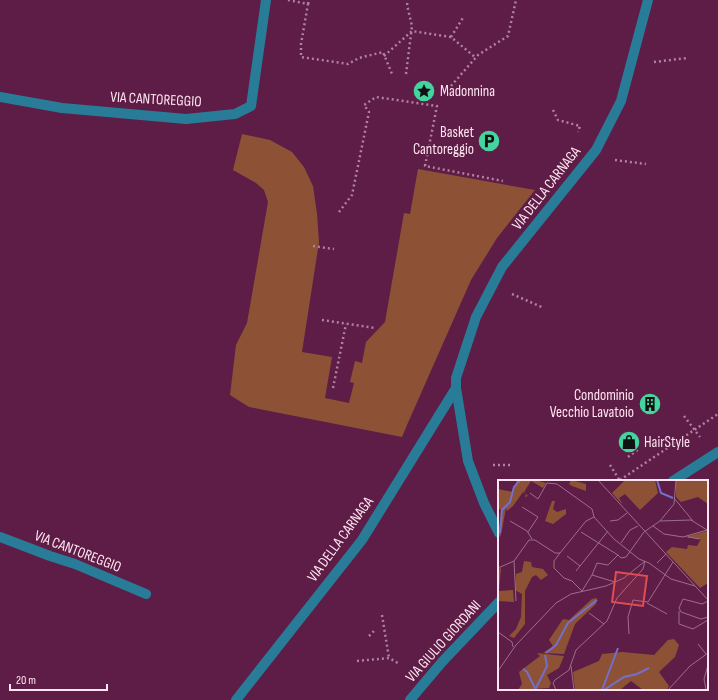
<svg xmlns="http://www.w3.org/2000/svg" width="718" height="700" viewBox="0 0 718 700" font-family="'Sofia Sans Condensed',sans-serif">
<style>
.green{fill:#8d5236}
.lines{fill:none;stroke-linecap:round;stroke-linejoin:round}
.path{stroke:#af829d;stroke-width:2.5;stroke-dasharray:2 3;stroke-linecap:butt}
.minor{stroke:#287c98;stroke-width:10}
.labels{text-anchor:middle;stroke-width:3;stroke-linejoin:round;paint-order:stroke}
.poi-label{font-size:15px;fill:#fee5f2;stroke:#5e1d46;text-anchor:start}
.street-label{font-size:15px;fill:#fee5f2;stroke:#5e1d46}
.inset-river{fill:none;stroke:#756ecb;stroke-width:2}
.inset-road{fill:none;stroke:#9e6d8b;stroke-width:1}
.view{fill:#de4e50;fill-opacity:0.15;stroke:#de4e50;stroke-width:2}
.inset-edge{fill:none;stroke:#fee5f2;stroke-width:2}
</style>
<rect width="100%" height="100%" fill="#5e1d46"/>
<polygon class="green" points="242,134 270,140 292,152 304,167 313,186 317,214 319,242 302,352 332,357 325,398 349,403 354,383 350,382 355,361 362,363 366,342 385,322 404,213 410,214 418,169 535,190 497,238 471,280 407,425 402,437 249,407 230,395 236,345 247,323 268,202 264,190 256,183 233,170"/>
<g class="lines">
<g class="path">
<polyline points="288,0 308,4 301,44 301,57 348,64 359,58 383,52 392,74"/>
<polyline points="308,4 309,0"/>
<polyline points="451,37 464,16"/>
<polyline points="384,56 412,31 451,37 476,58"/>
<polyline points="654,62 687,58"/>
<polyline points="406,74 412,26 407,5 408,0"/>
<polyline points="451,86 478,55 508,36 516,0"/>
<polyline points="553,110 558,120 580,126 578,132"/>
<polyline points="615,160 646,164"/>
<polyline points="339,212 352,195 369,112 364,105 376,97 437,106 425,166 503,181"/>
<polyline points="313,246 334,249"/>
<polyline points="512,294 544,308"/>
<polyline points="322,320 375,328"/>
<polyline points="333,388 346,324"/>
<polyline points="684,416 700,437"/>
<polyline points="628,457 640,448"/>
<polyline points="493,465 512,465"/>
<polyline points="610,465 620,481"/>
<polyline points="620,480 718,414"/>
<polyline points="382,615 389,658"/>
<polyline points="369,636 374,631"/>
<polyline points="357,661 389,658 398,663"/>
</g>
<g class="minor">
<polyline points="0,97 62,108 186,119 235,114 251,106 266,0"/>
<polyline points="673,481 718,452"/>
<polyline points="499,533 484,503 468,461 456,388 456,378 476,317 502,267 596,150 621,101 648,0"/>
<polyline points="0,537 50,556 75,564 146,594"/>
<polyline points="236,700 362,540 456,388"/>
<polyline points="410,700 442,662 499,602"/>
</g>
</g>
<defs>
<g id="sight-disc" transform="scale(1.15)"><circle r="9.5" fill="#43d4a0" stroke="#5e1d46"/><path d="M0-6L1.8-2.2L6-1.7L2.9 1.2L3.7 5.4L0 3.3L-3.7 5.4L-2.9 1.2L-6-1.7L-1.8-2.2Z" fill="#111"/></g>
<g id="parking-disc" transform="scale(1.15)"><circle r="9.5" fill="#43d4a0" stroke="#5e1d46"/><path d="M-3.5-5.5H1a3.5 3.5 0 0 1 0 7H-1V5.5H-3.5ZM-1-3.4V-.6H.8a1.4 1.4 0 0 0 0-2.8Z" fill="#111"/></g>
<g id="building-disc" transform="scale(1.15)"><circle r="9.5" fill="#43d4a0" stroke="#5e1d46"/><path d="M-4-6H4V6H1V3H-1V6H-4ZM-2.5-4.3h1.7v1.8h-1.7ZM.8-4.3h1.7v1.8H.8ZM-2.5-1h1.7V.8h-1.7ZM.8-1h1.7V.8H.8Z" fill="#111"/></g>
<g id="shop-disc" transform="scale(1.15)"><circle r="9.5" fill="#43d4a0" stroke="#5e1d46"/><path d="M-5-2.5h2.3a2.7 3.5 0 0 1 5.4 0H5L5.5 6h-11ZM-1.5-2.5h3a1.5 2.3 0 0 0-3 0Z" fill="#111"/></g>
</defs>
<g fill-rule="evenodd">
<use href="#sight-disc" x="424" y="91"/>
<use href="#parking-disc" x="489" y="141"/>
<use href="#building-disc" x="650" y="404"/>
<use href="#shop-disc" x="629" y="442"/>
</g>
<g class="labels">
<g class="poi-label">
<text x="440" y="96">Madonnina</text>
<text x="474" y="137" text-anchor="end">Basket<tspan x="474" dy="17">Cantoreggio</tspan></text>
<text x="634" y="400" text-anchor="end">Condominio<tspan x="634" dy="17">Vecchio Lavatoio</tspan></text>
<text x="644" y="447">HairStyle</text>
</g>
<g class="street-label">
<text transform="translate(156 99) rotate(3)" y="5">VIA CANTOREGGIO</text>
<text transform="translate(546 188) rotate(-52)" y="5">VIA DELLA CARNAGA</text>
<text transform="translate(340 539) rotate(-54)" y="5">VIA DELLA CARNAGA</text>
<text transform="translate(78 551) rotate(21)" y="5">VIA CANTOREGGIO</text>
<text transform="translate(443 641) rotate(-48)" y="5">VIA GIULIO GIORDANI</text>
</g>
</g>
<g transform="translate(498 480)">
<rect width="210" height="210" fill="#5e1d46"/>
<path d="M19,0H49L50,1H41L48,3L45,8L33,1L26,12L30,16L27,17L28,14L25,12L15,26L9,31L8,28L3,55L0,58L3,30L0,28V9L15,12ZM73,0L88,4V11L74,6L71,4ZM127,0H157L160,13L142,30L127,14L121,18L125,25L114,13ZM178,0H210V24L200,17L183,22L178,17ZM54,21H57L55,29L59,32L68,29V34L55,44L47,41ZM209,51L210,103L202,108L168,72L174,67L189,69L190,65L199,66L203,59L187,57ZM26,81L33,82L34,87L45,89L50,95L43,100L38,95L34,97L27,111V144L16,158L11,156L18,149L23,137L24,114L17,110L18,94L24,92ZM3,88L1,111L15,110L16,122L0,121V89ZM99,118L98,124L77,144L66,174L45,173L55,166L51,160L65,139L71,140L94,119ZM176,159L181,165L177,177L161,192L171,206L169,210H145L133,201L122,210H77L75,192L101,181L104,174L124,172L156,175L170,160ZM39,173L66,176L61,188L49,195L53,203L51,208L20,210L24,204L21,192L42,176Z" fill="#8d5236"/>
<path class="inset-river" d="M159,0L163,13L175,18M2,53L4,30L12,22L16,7L22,0M48,173L58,165L70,143L99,120M25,189L29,192L37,208M37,210L49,186L47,175M104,210L120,168M106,210L126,197L139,194L151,188"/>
<path class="inset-road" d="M100,0L210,120M32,13L40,19L49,3L59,4L94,29L96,37M176,18L195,41M24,27L40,37L30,52M0,41V55M12,41L29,51L34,59M112,41L120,40L129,33M162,41L193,40L209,50M155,46L166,54L185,57L209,50M83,52L120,75M190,57L202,59M123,63L132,50L140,46M62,73L56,81V88L66,98L74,101L84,111M69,76L82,86M16,81L18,121M159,83L168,74M0,88L16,81L31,60H37L57,73H62L88,41L96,37L116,59L141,79L151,83L173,99L197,106M78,91L110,51M117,102L94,95L99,83L110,85L120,75L123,78L128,77L146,52L162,41L176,24L178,0M84,111L94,95M210,121L204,124L185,119L181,128L183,132L203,139L210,137M149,123L169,134M181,131V144L195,149L210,140M91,133L106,144M0,152L14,162L15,167M131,154L130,137L135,120L150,122L175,82M200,164L208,174M73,186L76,210M0,191L18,165L58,123L73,114L108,106L126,98L147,81M58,210L55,203L57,200L71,190L78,170L109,141L119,118L145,89L147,81M170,210L192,186L210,173M208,210L206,199L210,185"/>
<path class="view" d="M118,92L149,96L145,126L114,122Z"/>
<rect width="210" height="210" class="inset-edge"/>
</g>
<path d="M10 684v6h97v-6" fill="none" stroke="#fee5f2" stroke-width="2"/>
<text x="16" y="684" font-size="12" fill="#fee5f2" stroke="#5e1d46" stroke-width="3" paint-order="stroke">20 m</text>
</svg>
